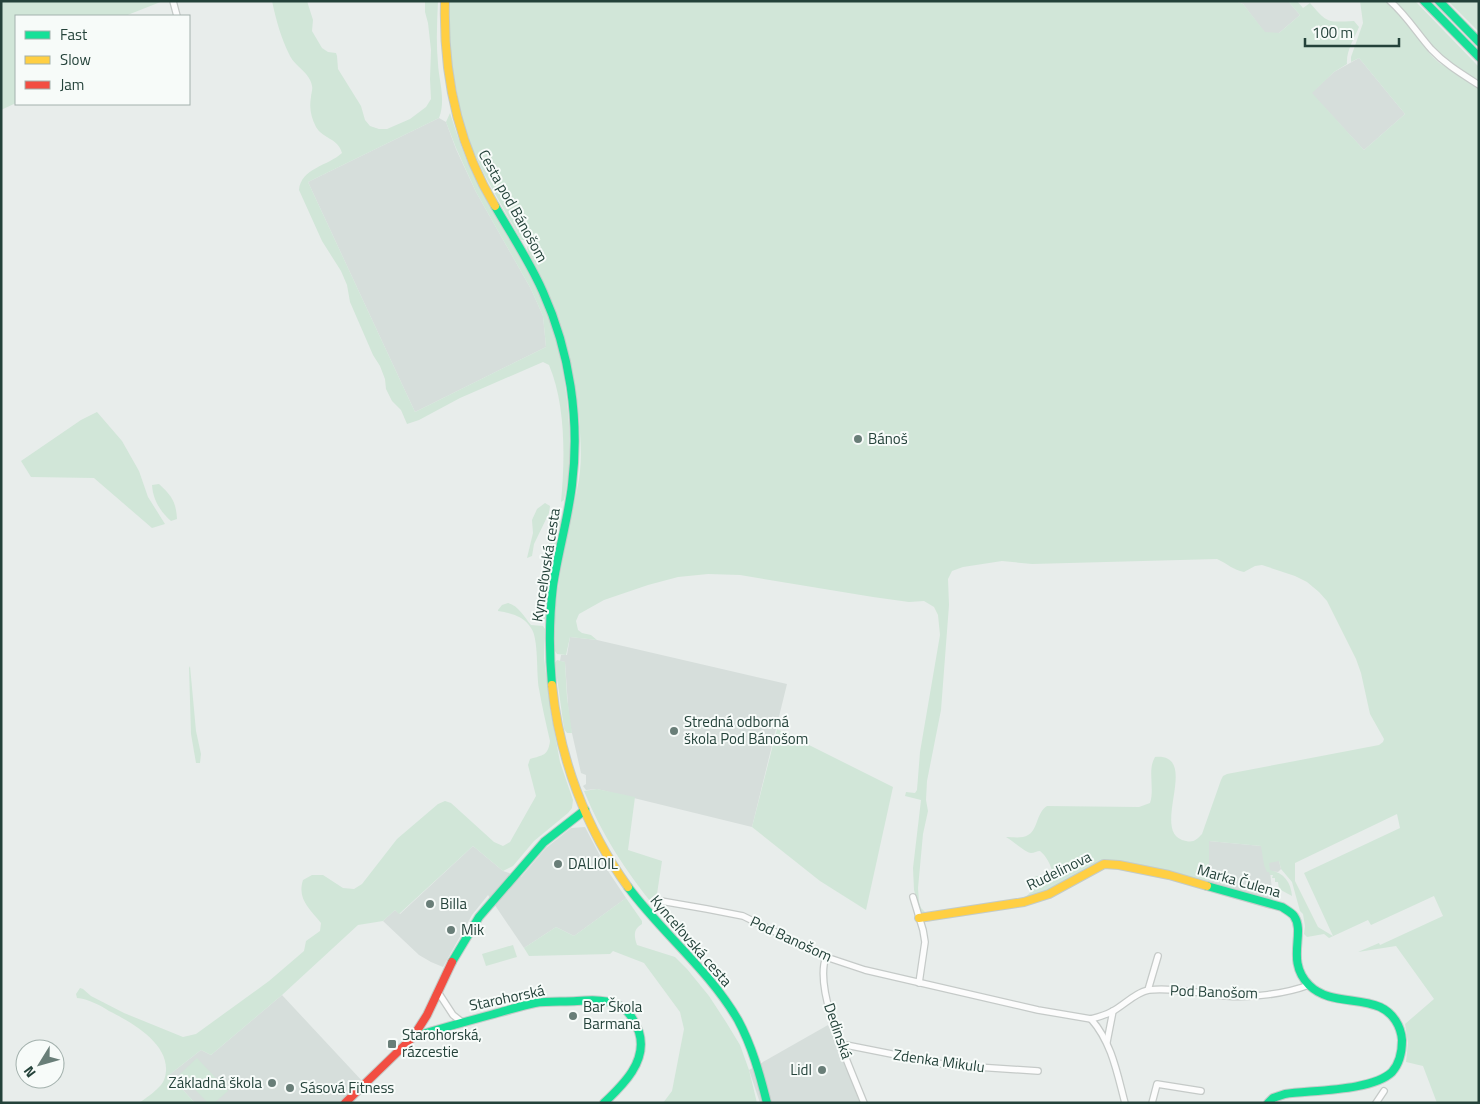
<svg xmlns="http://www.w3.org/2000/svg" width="1480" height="1104" viewBox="0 0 1480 1104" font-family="'Titillium Web',sans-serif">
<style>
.built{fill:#d6dedb}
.green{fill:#d1e6d8;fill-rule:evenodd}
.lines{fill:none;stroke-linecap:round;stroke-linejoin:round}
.street-casing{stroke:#c5cac8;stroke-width:8}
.fast-casing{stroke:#c3cbc8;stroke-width:10}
.slow-casing{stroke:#c3cbc8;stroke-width:10}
.jam-casing{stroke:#c3cbc8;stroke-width:10}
.street{stroke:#fcfcfc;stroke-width:5.5}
.fast{stroke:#16e098;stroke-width:8}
.slow{stroke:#ffcf43;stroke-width:8}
.jam{stroke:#f24e42;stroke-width:8}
.poi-dot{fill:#697e78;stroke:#f7fbf9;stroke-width:2}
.labels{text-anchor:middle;stroke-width:4;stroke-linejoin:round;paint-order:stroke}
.street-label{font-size:15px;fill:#24423a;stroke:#f7fbf9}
.poi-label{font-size:15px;fill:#24423a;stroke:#f7fbf9;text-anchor:start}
</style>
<rect width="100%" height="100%" fill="#e8edeb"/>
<g class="built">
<polygon points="1235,1 1288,1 1300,15 1279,33 1265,33 1243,4"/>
<polygon points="1359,58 1405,114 1364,150 1311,93 1334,72"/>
<polygon points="439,118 446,122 456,149 476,192 531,289 543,316 546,347 415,412 308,182"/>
<polygon points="570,637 597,640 787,684 752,827 597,789 586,790 583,786 586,784 586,775 581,773 569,720 565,662 560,661 561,655 567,655"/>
<polygon points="585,827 608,871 626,898 574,936 556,927 524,948 488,895 472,915 443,967 431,962 419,955 383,921 395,910 400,914 473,846 503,871 521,877 546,848 571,828"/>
<polygon points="1209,841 1261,846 1279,861 1281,869 1278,872 1270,871 1273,900 1248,895 1209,884"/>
<polygon points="282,995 364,1083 342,1103 195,1103 169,1075 201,1050 211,1055"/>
<polygon points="828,1025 839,1048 860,1103 760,1103 749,1070"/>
</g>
<g class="green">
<polygon points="1,1 163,1 125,16 16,16 16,103 1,110"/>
<path d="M272,1H307L313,20L312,31L322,48L328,52L336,53L337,56L338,69L361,106L365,120L370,126L379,129H387L410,119L426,107L431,99L430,79L431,50L428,23L425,12V1H438C437,22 436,43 438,64C439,81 446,100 439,118L308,182L415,412L546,347L543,316L531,289L476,192L456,148L446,122L450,113C457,134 464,156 474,176C496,222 527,263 546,310C560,346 567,387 569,425C570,450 570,475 564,500L561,502C565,460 566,405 549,365L543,362L460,398L419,420L407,424L401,410L392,401L386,389L385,379L380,366L373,355L350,302L347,285L341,271L322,241L299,190C301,168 328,166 342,153C338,138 323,139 316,127C311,117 309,108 311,97C311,94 313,89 312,86C311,74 295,66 290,56C281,38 276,20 272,1Z"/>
<path d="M449,1H1235L1243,4L1265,32L1279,33L1300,15L1288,1H1297L1303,8L1310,3C1328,24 1327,22 1354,21L1359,27C1354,39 1346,51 1347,64L1334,72L1312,93L1364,150L1405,114L1359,58L1351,62V57L1363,23L1360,1H1385C1393,8 1401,16 1408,24C1419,37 1431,61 1447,67L1479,88V1103H1437L1423,1066L1406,1062L1408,1043L1405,1024L1434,999L1396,946L1358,952L1379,943L1380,945L1443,916L1434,896L1371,925L1368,920L1329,938L1324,934L1307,937L1304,934L1305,926L1303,914L1300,911L1292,882L1281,869L1279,861L1269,863L1270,870C1284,873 1291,882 1292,896L1279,889L1278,882H1275V878H1272L1273,875H1270L1269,872H1267L1264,865L1261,846L1209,841V884L1107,861L1056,887L1022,900C1026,896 1031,893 1033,888C1034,882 1032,881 1036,876H1048L1052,871C1050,863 1046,856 1040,851C1037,851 1034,853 1031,853C1026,853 1012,840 1006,837C1011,837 1017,838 1023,837C1039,834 1035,813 1047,806L1139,807L1150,803C1155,788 1147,770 1155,757C1203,753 1147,835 1186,841C1194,843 1197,839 1202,834L1221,780L1223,776L1227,774L1379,745L1383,742L1384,739L1370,714L1361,673L1356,659L1327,601L1319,592L1307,582L1295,576L1262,565L1255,566L1244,572C1233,570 1228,564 1217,559L1032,564L1002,561L963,567L952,571L948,579L949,605L941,710L927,781L926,800L928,811L923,834L918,888L919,902L921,908L925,912L929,914L922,915L920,912L914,890L913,868L921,800L905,796L906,792L915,793L917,790L920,752L940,635L938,615L934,607L924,601L909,602L873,597L740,575L708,574L678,577L648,585L604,600L579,614L576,621L578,630L582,633L591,635L597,640L570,637L566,655L557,654L555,651C552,604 563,558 572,512C575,498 579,484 580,471C582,453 580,435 579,417C573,357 559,308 529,255L527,248L529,244L527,240H521L484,174L472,148L462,120L449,50ZM1397,814L1400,828L1304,873L1333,936L1318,927L1295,881V863Z"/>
<polygon points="1393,1 1415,1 1479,67 1479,82 1440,55"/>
<polygon points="1448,1 1479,1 1479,32"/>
<polygon points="97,412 122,441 139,471 148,497 165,524 152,528 94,478 31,477 21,461 81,420"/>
<path d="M159,484C172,496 176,502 177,519L171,521C160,511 153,500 152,485Z"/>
<polygon points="545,503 550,506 549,513 534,544 532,556 527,558 533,533 532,520 537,509"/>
<path d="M558,511L561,515L560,524L548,589L546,618C542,621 539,622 534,620L537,613L542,573Z"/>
<path d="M508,603C519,606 524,617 531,625L543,626L545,629L544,658L551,713L560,762L573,800L572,808L568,813L534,841L513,866L503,871L473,846L399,914L395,910L383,921L358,925L282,995L211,1055L201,1050L169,1075L195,1103H139C146,1098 161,1088 164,1080C176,1047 133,1023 109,1011C100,1005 88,999 77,998L76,994L80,988L83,989L91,996L124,1013L183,1037L196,1034L269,981L304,951L306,941L320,931L321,923C309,908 297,899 303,880L312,875H323L343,888L354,889L362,884L397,839L438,804L445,801L451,803L494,842L503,846L510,842L536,796L528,765L530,759C543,755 548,756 550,741C546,724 542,706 539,689C536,673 539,639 531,628C524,616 511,613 498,611V610L502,605Z"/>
<polygon points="557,660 565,662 567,697 572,733 567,733 564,729 555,663"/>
<polygon points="190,666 196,731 201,754 200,763 196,763 191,734 189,668"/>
<polygon points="777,729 893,787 866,910 820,881 752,827"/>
<path d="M597,789L635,797L628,850L662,861L655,907C626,872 601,833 584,791Z"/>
<path d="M626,898L642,921V924C633,929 634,937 637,945L675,957L687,969L709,996L726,1022L740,1045L749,1070L757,1103H663L672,1091L684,1029L680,1012L644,963L613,951L610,954L529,956L524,948L556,927L574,936Z"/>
<polygon points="513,945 517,957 486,966 482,954"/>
<polygon points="197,1058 228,1091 214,1103 208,1103 180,1074"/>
</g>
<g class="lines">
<g class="street-casing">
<g id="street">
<polyline points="173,1 177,16"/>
<path d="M1390,1C1406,15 1417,33 1431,49C1445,64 1462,74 1479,85"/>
<polyline points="913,897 923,930 925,942 919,983"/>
<path d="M661,901L707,909L743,916L826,957L865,970L1038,1010L1091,1019C1099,1017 1106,1015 1113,1011C1124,1005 1136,992 1149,990C1172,987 1202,994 1226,996C1251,998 1285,994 1309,985"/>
<path d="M826,957C813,990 851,1069 864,1103"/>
<polyline points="1148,990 1158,956"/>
<polyline points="438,992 453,1015 462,1022"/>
<path d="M1091,1019C1112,1043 1117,1073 1125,1103"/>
<polyline points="1107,1042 1113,1011"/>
<polyline points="841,1044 947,1065 1038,1071"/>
<polyline points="1152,1103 1157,1084 1201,1091"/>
<polyline points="1376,1103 1384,1091"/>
</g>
</g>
<g class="fast-casing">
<g id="fast">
<polyline points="1424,1 1479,57"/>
<polyline points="1439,1 1479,42"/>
<path d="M495,206C511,234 530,262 543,292C570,352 580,420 572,485C568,519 558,552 553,586C549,619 549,652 552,685"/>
<path d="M1207,886L1282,907C1286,910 1291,912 1294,916C1306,933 1285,961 1309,985C1328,1004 1357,997 1380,1007C1393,1013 1401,1026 1402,1040C1402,1052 1400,1063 1392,1072C1372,1091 1313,1090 1285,1094L1273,1098L1268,1103"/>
<path d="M628,887C662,933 709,970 738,1020C752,1046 760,1075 767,1103"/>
<polyline points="452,962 479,917 544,842 585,810"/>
<path d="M413,1037C442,1028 472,1020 501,1012C512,1009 524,1005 535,1003C548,1001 563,1002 577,1001C591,1000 609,999 622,1007C630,1012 635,1022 639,1032C648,1061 623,1085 604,1103"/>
</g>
</g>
<g class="slow-casing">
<g id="slow">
<path d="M445,1C443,74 457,143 495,206"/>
<path d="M552,685C559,757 586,829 628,887"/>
<polyline points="919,918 1024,902 1049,894 1104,864 1119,865 1169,875 1207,886"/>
</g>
</g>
<g class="jam-casing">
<polyline id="jam" points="345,1103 413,1037 427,1015 452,962"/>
</g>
<use href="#street" class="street"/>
<use href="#fast" class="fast"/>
<use href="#slow" class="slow"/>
<use href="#jam" class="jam"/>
</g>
<g class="poi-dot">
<circle cx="858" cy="439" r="5"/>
<circle cx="674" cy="731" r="5"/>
<circle cx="558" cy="864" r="5"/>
<circle cx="430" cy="904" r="5"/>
<circle cx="451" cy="930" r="5"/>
<circle cx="573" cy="1016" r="5"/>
<rect x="387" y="1039" width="10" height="10" rx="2.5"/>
<circle cx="822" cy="1070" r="5"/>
<circle cx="272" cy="1083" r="5"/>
<circle cx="290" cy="1088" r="5"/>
</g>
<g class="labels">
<g class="street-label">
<text transform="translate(513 206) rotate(61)" y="5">Cesta pod Bánošom</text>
<text transform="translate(546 565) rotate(-81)" y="5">Kynceľovská cesta</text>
<text transform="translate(1059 871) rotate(-26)" y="5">Rudelinova</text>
<text transform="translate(1239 881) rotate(16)" y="5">Marka Čulena</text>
<text transform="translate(791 939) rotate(25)" y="5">Pod Banošom</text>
<text transform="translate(691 941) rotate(49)" y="5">Kynceľovská cesta</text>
<text transform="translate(1214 992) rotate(2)" y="5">Pod Banošom</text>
<text transform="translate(507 998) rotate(-12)" y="5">Starohorská</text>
<text transform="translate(838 1031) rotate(71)" y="5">Dedinská</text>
<text transform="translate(939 1061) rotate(8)" y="5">Zdenka Mikulu</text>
</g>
<g class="poi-label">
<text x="868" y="444">Bánoš</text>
<text x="684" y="727">Stredná odborná<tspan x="684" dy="17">škola Pod Bánošom</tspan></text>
<text x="568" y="869">DALIOIL</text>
<text x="440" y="909">Billa</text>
<text x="461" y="935">Mik</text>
<text x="583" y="1012">Bar Škola<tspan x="583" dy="17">Barmana</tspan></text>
<text x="402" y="1040">Starohorská,<tspan x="402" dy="17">rázcestie</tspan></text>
<text x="812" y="1075" text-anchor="end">Lidl</text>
<text x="262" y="1088" text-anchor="end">Základná škola</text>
<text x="300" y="1093">Sásová Fitness</text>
</g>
</g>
<rect width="1480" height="1104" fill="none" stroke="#24423a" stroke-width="5"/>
<rect x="15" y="15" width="175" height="90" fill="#f7fbf9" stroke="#a3b1ad"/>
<rect x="25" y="31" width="25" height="8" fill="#16e098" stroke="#a3b1ad"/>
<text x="60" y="40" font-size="15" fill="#24423a">Fast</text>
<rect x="25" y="56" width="25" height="8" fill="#ffcf43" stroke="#a3b1ad"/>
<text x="60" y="65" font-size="15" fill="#24423a">Slow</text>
<rect x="25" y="81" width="25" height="8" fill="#f24e42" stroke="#a3b1ad"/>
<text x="60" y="90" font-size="15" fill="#24423a">Jam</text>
<g transform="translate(40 1064) rotate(233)"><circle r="24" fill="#f7fbf9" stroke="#a3b1ad"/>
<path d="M0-4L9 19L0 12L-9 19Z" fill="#697e78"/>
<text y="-8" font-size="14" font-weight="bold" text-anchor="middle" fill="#24423a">N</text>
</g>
<path d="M1305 38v8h94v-8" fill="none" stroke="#24423a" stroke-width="2.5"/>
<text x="1312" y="38" font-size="15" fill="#24423a" stroke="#f7fbf9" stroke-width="4" paint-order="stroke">100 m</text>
</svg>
